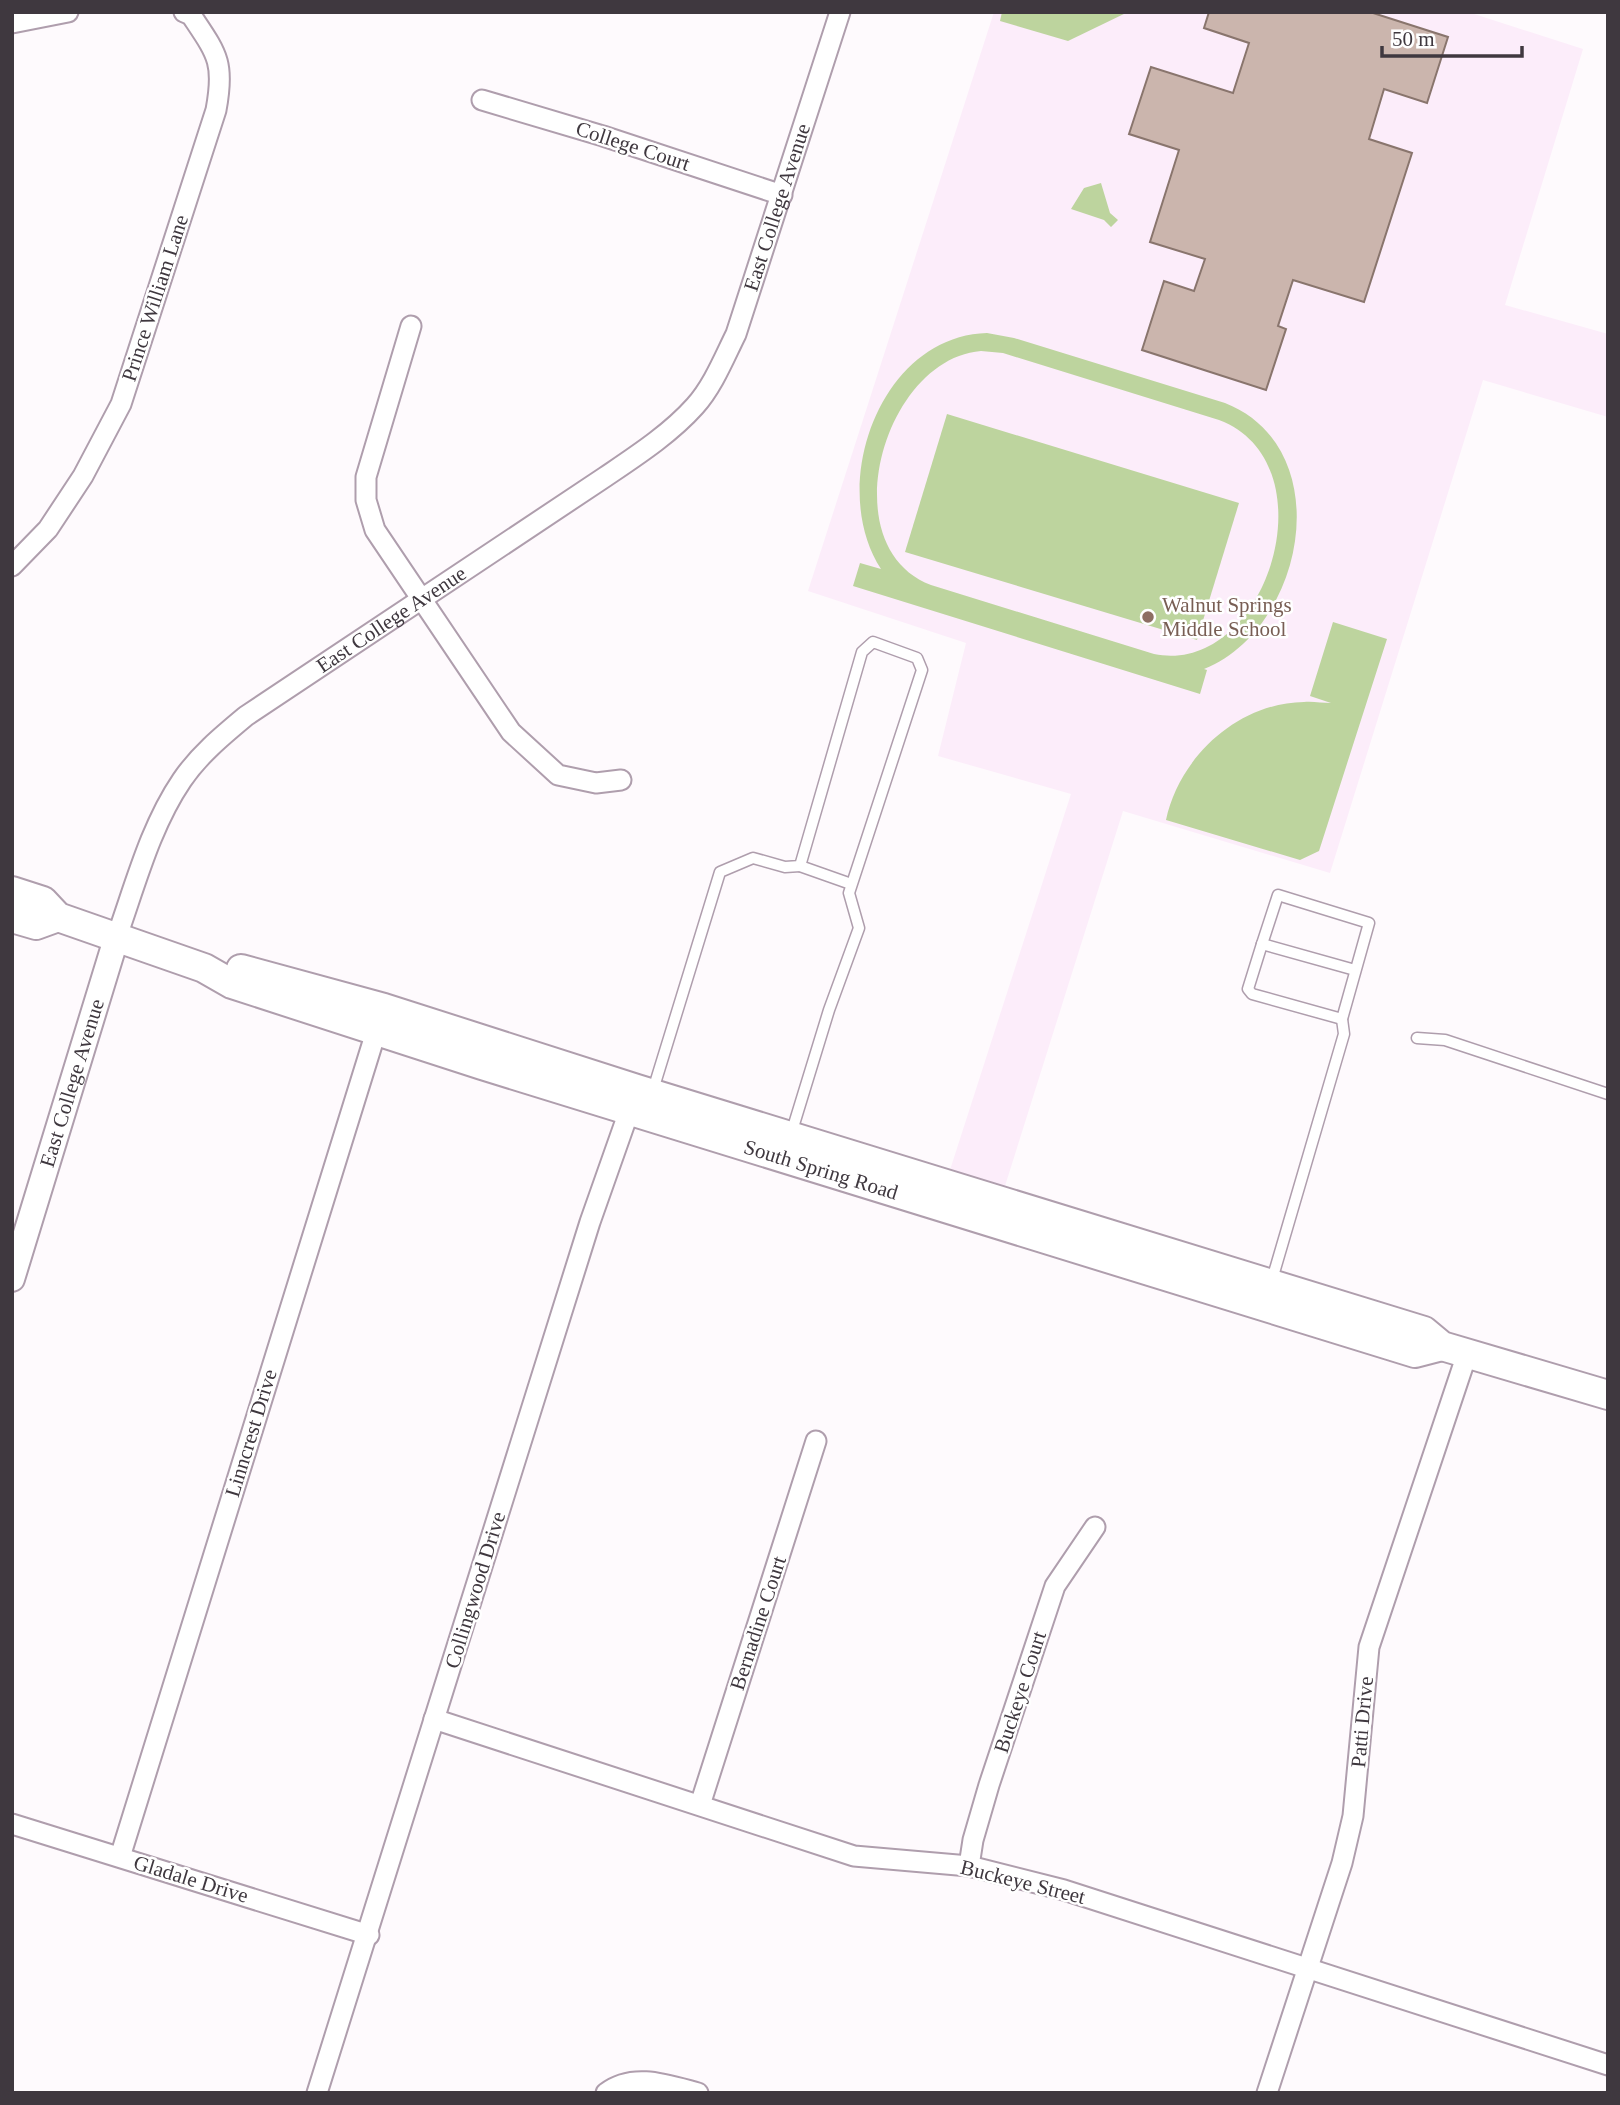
<svg xmlns="http://www.w3.org/2000/svg" width="1620" height="2105" viewBox="0 0 1620 2105" font-family="'Times New Roman',serif">
<style>
.built{fill:#fcedfa}
.green{fill:#bdd49e;fill-rule:evenodd}
.building{fill:#cbb5ad;stroke:#89756d;stroke-width:2}
.lines{fill:none;stroke-linecap:round;stroke-linejoin:round}
.service-casing{stroke:#af9ead;stroke-width:13}
.minor-casing{stroke:#af9ead;stroke-width:23}
.tertiary-casing{stroke:#af9ead;stroke-width:28}
.secondary-casing{stroke:#af9ead;stroke-width:32}
.service{stroke:#fff;stroke-width:10}
.minor{stroke:#fff;stroke-width:19}
.tertiary{stroke:#fff;stroke-width:24}
.secondary{stroke:#fff;stroke-width:28}
.education-dot{fill:#8d6e63;stroke:#fff;stroke-width:2.5}
.labels{text-anchor:middle;stroke-width:5;stroke-linejoin:round;paint-order:stroke}
.street-label{font-size:21px;fill:#3f383f;stroke:#fff}
.education-label{font-size:21px;fill:#785e54;stroke:#fff;text-anchor:start}
</style>
<rect width="100%" height="100%" fill="#fefafd"/>
<polygon class="built" points="994,12 1468,12 1583,49 1505,305 1608,334 1608,417 1483,380 1330,873 1123,811 1005,1186 950,1170 1071,794 938,756 966,643 808,591"/>
<g class="green">
<polygon points="1002,12 1128,12 1068,41 1000,21"/>
<polygon points="1101,183 1110,213 1118,220 1111,227 1104,220 1071,209 1084,188"/>
<path d="M987,333L1014,338L1225,403C1339,448 1306,628 1204,669L1207,670L1200,694L853,586L860,563L881,569C827,486 880,336 987,333ZM981,351L1003,353L1219,420C1333,463 1267,677 1154,654L931,585C831,547 883,359 981,351Z"/>
<polygon points="947,414 1239,503 1197,640 905,552"/>
<path d="M1333,622L1387,639L1319,851L1300,860L1166,820C1179,758 1237,703 1304,702C1312,701 1322,703 1331,703L1310,696Z"/>
</g>
<polygon class="building" points="1209,12 1370,12 1448,37 1427,103 1384,89 1369,139 1412,153 1364,302 1293,280 1278,326 1286,329 1266,390 1142,350 1164,281 1194,291 1205,259 1150,242 1179,150 1129,134 1151,67 1233,93 1249,43 1204,28"/>
<g class="lines">
<g class="service-casing">
<g id="service">
<polyline points="800,866 851,884"/>
<polyline points="1262,944 1278,895 1369,923 1342,1019 1344,1034 1271,1283"/>
<polyline points="1342,1019 1252,994 1248,989 1262,944 1355,970"/>
<polyline points="1417,1038 1445,1040 1608,1094"/>
<polyline points="653,1090 720,872 753,858 785,867 800,866 862,652 873,642 917,658 922,670 849,893 859,928 829,1010 791,1134"/>
</g>
</g>
<g class="minor-casing">
<g id="minor">
<polyline points="12,23 68,12"/>
<polyline points="482,100 603,136 782,195"/>
<polyline points="411,326 366,477 366,500 375,530 511,732 558,775 596,783 621,780"/>
<path d="M12,566L48,529L83,476L121,404L216,110C225,62 217,54 191,15L184,12"/>
<path id="s1" d="M116,939C135,886 150,827 182,780C199,755 222,736 246,716L605,477C636,456 670,434 695,406C713,386 724,358 736,334L840,12"/>
<polyline points="434,1719 854,1856 969,1866 1064,1890 1608,2065"/>
<polyline points="700,1805 816,1441"/>
<polyline points="12,1824 369,1935"/>
<polyline points="120,1857 380,1019"/>
<polyline points="969,1866 973,1840 989,1785 1055,1586 1095,1527"/>
<polyline points="317,2093 590,1222 633,1100"/>
<path d="M606,2093C633,2072 668,2085 698,2093"/>
<polyline points="1267,2093 1342,1863 1353,1816 1369,1647 1467,1354"/>
</g>
</g>
<g class="tertiary-casing">
<g id="tertiary">
<path id="s2" d="M12,1279L116,939"/>
</g>
</g>
<g class="secondary-casing">
<g id="secondary">
<path id="s3" d="M12,891L43,901L58,917L204,968L232,984L482,1065L1415,1353L1442,1346"/>
<polyline points="12,918 36,925 58,917"/>
<polyline points="241,969 384,1008 637,1089 1424,1331 1442,1346 1608,1395"/>
</g>
</g>
<use href="#service" class="service"/>
<use href="#minor" class="minor"/>
<use href="#tertiary" class="tertiary"/>
<use href="#secondary" class="secondary"/>
</g>
<circle class="education-dot" cx="1148" cy="617" r="7"/>
<g class="labels">
<g class="street-label">
<text transform="translate(633 146) rotate(18)" y="7">College Court</text>
<text dy="7" stroke="none"><textPath href="#s1" startOffset="1026">East College Avenue</textPath></text>
<text transform="translate(155 298) rotate(-72)" y="7">Prince William Lane</text>
<text dy="7" stroke="none"><textPath href="#s1" startOffset="438">East College Avenue</textPath></text>
<text dy="7" stroke="none"><textPath href="#s2" startOffset="205">East College Avenue</textPath></text>
<text dy="7" stroke="none"><textPath href="#s3" startOffset="859">South Spring Road</textPath></text>
<text transform="translate(251 1433) rotate(-73)" y="7">Linncrest Drive</text>
<text transform="translate(475 1590) rotate(-73)" y="7">Collingwood Drive</text>
<text transform="translate(758 1623) rotate(-72)" y="7">Bernadine Court</text>
<text transform="translate(1020 1692) rotate(-72)" y="7">Buckeye Court</text>
<text transform="translate(1362 1722) rotate(-85)" y="7">Patti Drive</text>
<text transform="translate(191 1879) rotate(17)" y="7">Gladale Drive</text>
<text transform="translate(1023 1882) rotate(14)" y="7">Buckeye Street</text>
</g>
<g class="education-label">
<text x="1162" y="612">Walnut Springs<tspan x="1162" dy="24">Middle School</tspan></text>
</g>
</g>
<rect width="1620" height="2105" fill="none" stroke="#3f383f" stroke-width="28"/>
<path d="M1382 46v10h140v-10" fill="none" stroke="#3f383f" stroke-width="3.5"/>
<text x="1392" y="46" font-size="21" fill="#3f383f" stroke="#ffffff" stroke-width="5" paint-order="stroke">50 m</text>
</svg>
